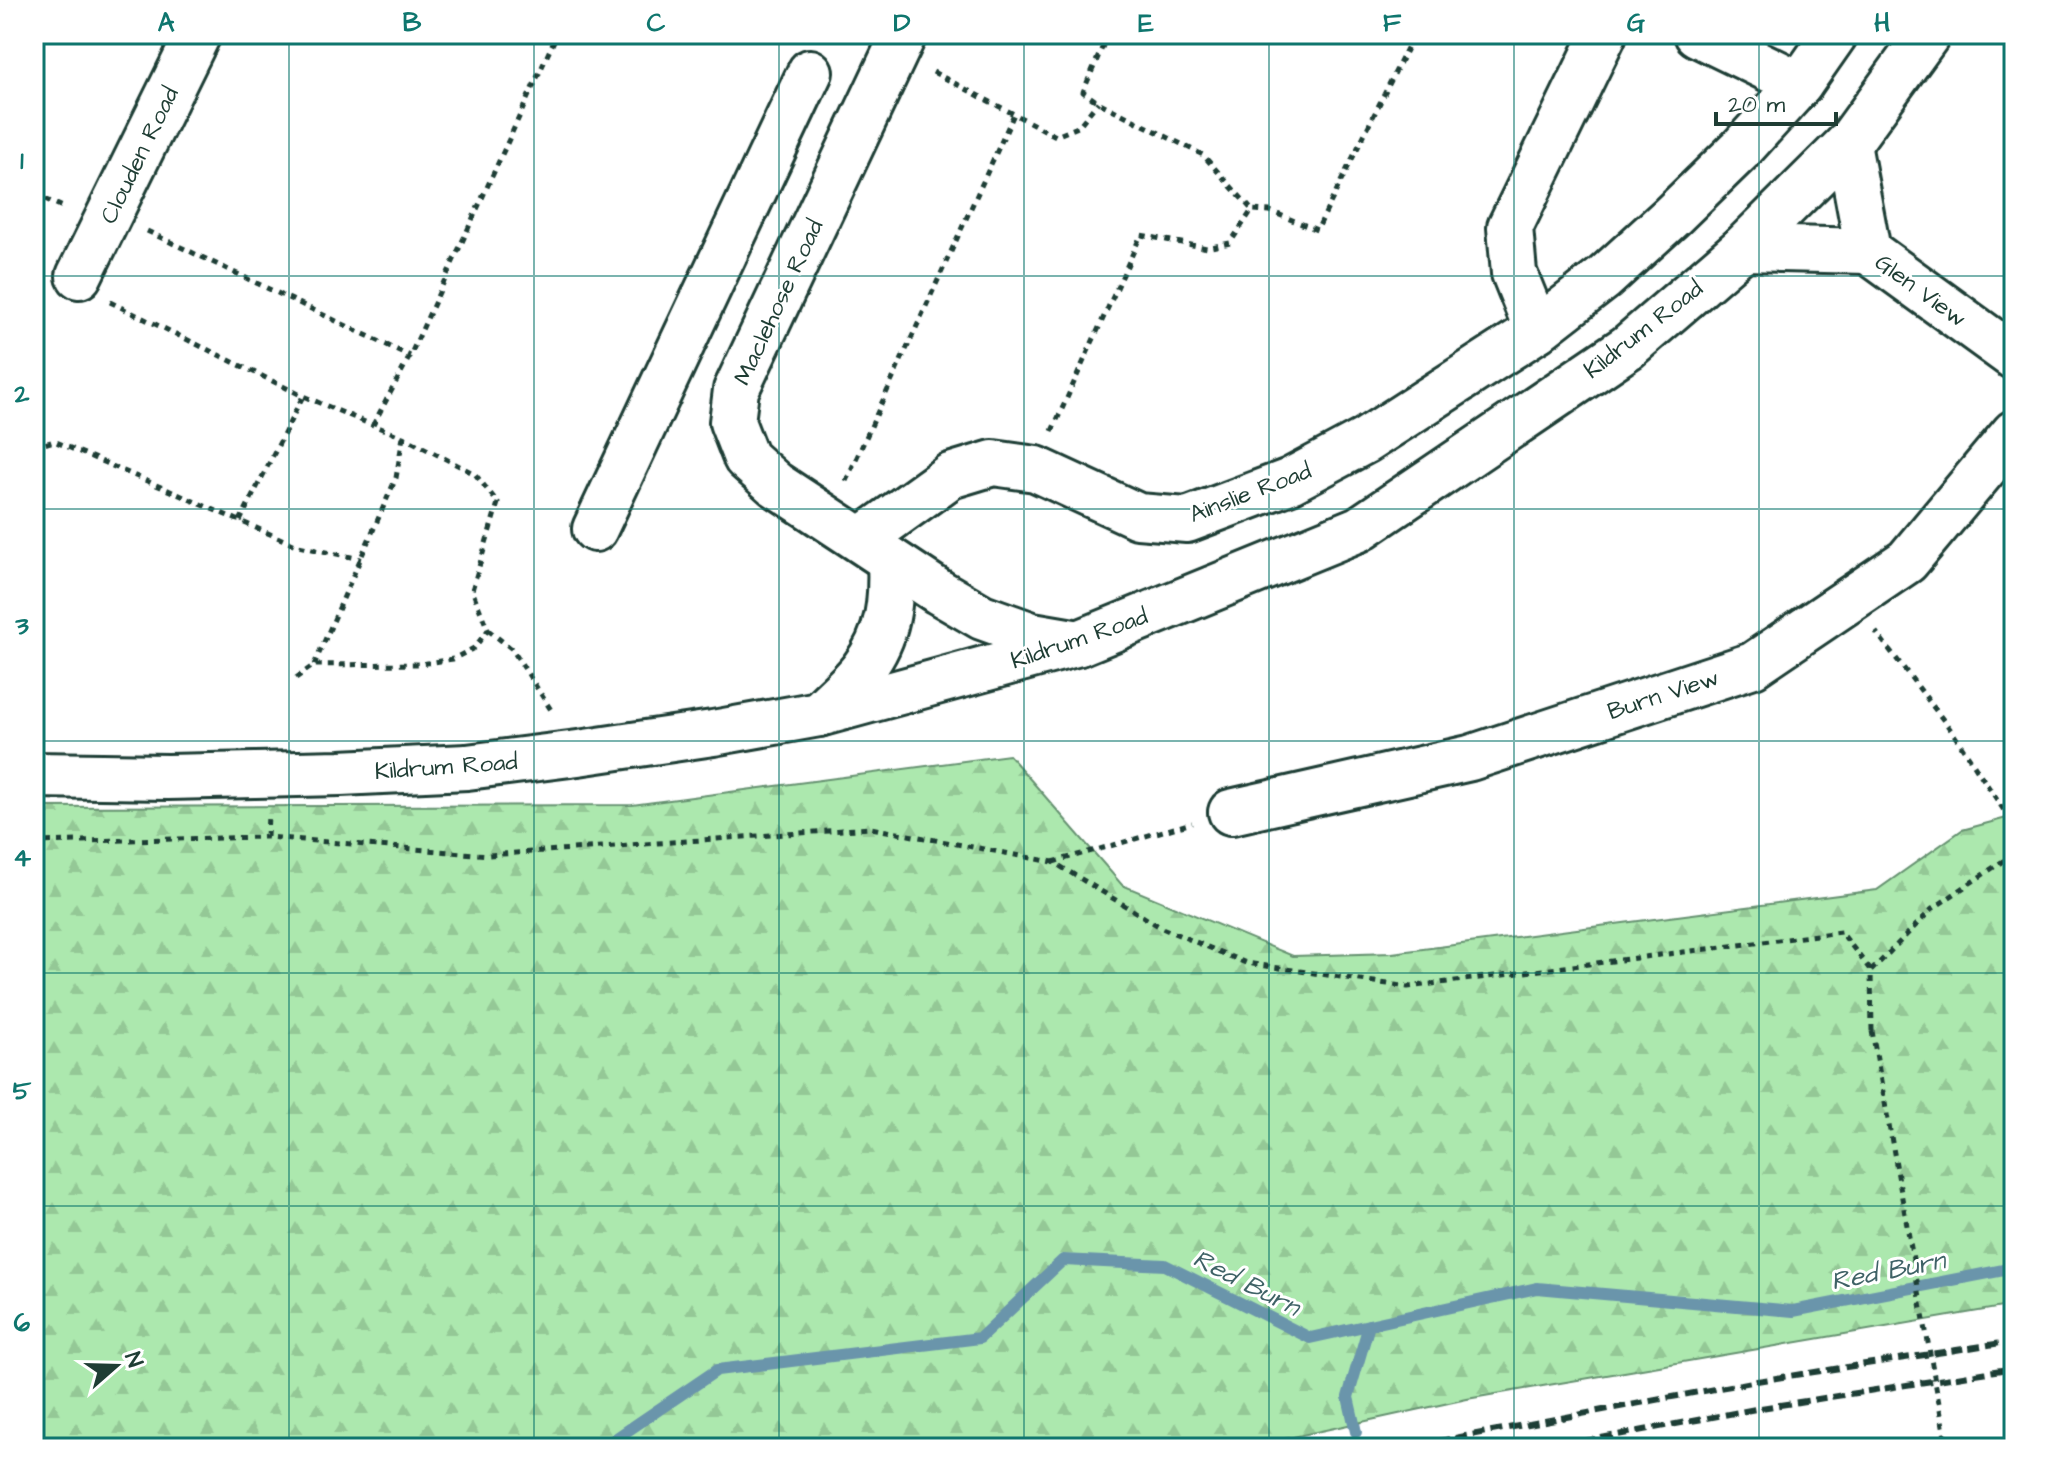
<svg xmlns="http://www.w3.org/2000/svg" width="2048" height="1482" viewBox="0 0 2048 1482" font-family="'Architects Daughter',sans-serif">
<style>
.forest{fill:url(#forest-firs);stroke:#669271;stroke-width:2}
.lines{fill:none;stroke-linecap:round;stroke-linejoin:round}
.stream{stroke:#6b95ab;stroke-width:12}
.street-casing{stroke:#1f3d34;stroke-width:50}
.secondary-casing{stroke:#1f3d34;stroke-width:50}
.path{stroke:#1f3d34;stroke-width:5;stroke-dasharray:6 6;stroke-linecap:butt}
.street{stroke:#fff;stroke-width:44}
.secondary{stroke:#fff;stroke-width:44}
.rail{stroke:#1f3d34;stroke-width:6;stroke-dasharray:12 6;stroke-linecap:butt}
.path-bridge{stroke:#1f3d34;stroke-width:5;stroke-dasharray:6 6;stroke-linecap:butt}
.grid{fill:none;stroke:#0f766e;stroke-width:2;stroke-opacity:0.55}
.labels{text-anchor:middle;stroke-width:6;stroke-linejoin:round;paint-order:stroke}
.street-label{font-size:24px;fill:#1f3d34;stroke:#fff}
.water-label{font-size:26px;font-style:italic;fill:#3f6266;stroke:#fff}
.neatline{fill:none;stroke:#0f766e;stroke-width:3}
.grid-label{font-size:26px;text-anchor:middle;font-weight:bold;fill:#0f766e}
</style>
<defs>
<pattern id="forest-firs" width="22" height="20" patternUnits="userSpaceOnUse" patternTransform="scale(2)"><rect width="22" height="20" fill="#ace8ae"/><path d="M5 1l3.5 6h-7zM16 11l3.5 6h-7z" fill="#94c896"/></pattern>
</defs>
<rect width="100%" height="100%" fill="#fff"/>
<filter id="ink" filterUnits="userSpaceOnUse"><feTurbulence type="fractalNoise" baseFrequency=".0125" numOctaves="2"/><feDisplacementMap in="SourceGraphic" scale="16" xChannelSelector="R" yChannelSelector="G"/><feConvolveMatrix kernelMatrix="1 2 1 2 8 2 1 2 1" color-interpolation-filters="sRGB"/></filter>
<g filter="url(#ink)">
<g class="forest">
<polygon points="1009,755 1122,885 1293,956 1392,953 1877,890 1962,830 2014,816 2014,1305 1467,1399 1243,1448 34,1448 34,807 632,805"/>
<polygon points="1900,1441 2014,1442 2014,1448 1865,1448"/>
</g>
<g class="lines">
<g class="stream">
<polyline points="1356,1432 1348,1397 1369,1325"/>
<polyline points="602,1448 717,1370 980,1338 1063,1260 1165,1265 1310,1338 1537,1288 1793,1311 2014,1268"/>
</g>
<g class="street-casing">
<g id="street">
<polyline points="904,34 736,390 732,422 746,458 775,484 939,592 982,617 1032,635 1079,643"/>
<polyline points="1697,34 1800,84"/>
<polyline points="1848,144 1868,251 2014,357"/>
<polyline points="1743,248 1868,251"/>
<polyline points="79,276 198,34"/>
<polyline points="1537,330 1514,273 1510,227 1604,34"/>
<polyline points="595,529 810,72"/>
<polyline points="861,540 950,476 993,463 1036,469 1138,516 1187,520 1290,481 1365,441 1537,330 1604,278 1672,216 1741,149 1800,84 1835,34"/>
<path d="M819,714C833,699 851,685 863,669C889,635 892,601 890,560"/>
<polyline points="1231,812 1470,758 1753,665 1907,561 2014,433"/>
</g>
</g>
<g class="secondary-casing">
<polyline id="secondary" points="34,775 168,777 340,773 467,767 578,753 713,733 819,714 1079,643 1359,529 1628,347 1743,248 1848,144 1928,34"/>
</g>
<g class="path">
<polyline points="1108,34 1083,92 1098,102 1203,155 1252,210"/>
<polyline points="933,72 1056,136 1078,127 1098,102"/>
<polyline points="34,194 65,208"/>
<polyline points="147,231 410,356"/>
<polyline points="110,302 303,396 372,425"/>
<polyline points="34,318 42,297"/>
<polyline points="1052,431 1141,235 1207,248 1230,243 1252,210 1270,211 1317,230 1414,34"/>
<polyline points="34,447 54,441 298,546 361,559"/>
<polyline points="846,481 1014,114"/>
<polyline points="240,521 303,396"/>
<polyline points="488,630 512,649 553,713"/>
<polyline points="314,665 396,478 403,437"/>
<polyline points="296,678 314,665 421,664 453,659 474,648 488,630 472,590 498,503 475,474 403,437 373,425 410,356 557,34"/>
<polyline points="267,837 268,814"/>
<polyline points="34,842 267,837 488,855 871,828 1053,862 1162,928 1246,963 1408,987 1841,932 1871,971"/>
<polyline points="1053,862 1192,823"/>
<polyline points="1872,1031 1871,971 1932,909 2006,859 2011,821 1951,730 1876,632"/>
</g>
<use href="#street" class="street"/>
<use href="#secondary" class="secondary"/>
<g class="rail">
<polyline points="1402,1448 1757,1381 2014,1341"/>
<polyline points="1548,1448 1761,1408 2014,1368"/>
</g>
<polyline class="path-bridge" points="1872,1031 1947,1448"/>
</g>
</g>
<path class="grid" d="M289,34V1448M534,34V1448M779,34V1448M1024,34V1448M1269,34V1448M1514,34V1448M1759,34V1448M34,276H2014M34,509H2014M34,741H2014M34,973H2014M34,1206H2014"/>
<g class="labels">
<g class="street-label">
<text transform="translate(139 155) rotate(-64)" y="8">Clouden Road</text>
<text transform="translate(1921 290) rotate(36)" y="8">Glen View</text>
<text transform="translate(778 302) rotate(-65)" y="8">Maclehose Road</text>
<text transform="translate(1643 329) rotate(-38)" y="8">Kildrum Road</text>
<text transform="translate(1250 492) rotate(-21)" y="8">Ainslie Road</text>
<text transform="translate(1079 638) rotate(-19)" y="8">Kildrum Road</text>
<text transform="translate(1663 694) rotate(-18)" y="8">Burn View</text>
<text transform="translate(446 766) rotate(-4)" y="8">Kildrum Road</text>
</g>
<g class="water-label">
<text transform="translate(1888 1270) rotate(-11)" y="9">Red Burn</text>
<text transform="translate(1247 1282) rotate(27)" y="9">Red Burn</text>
</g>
</g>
<rect width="2048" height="1482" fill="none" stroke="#fff" stroke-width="88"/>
<g transform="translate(116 1366) rotate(70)" stroke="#ffffff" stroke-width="6" paint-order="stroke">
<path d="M0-6L14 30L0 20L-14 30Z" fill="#1f3d34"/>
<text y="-12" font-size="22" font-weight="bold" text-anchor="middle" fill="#1f3d34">N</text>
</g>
<path d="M1716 112v12h120v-12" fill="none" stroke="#1f3d34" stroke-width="4"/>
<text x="1728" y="112" font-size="24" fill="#1f3d34" stroke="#ffffff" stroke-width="6" paint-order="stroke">20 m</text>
<rect x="44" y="44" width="1960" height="1394" class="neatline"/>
<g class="grid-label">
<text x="166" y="31">A</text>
<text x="412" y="31">B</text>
<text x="656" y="31">C</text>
<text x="902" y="31">D</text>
<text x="1146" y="31">E</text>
<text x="1392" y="31">F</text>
<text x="1636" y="31">G</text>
<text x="1882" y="31">H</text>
<text x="22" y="169">1</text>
<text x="22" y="402">2</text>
<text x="22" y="634">3</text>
<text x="22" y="866">4</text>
<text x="22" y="1099">5</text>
<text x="22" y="1331">6</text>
</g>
</svg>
